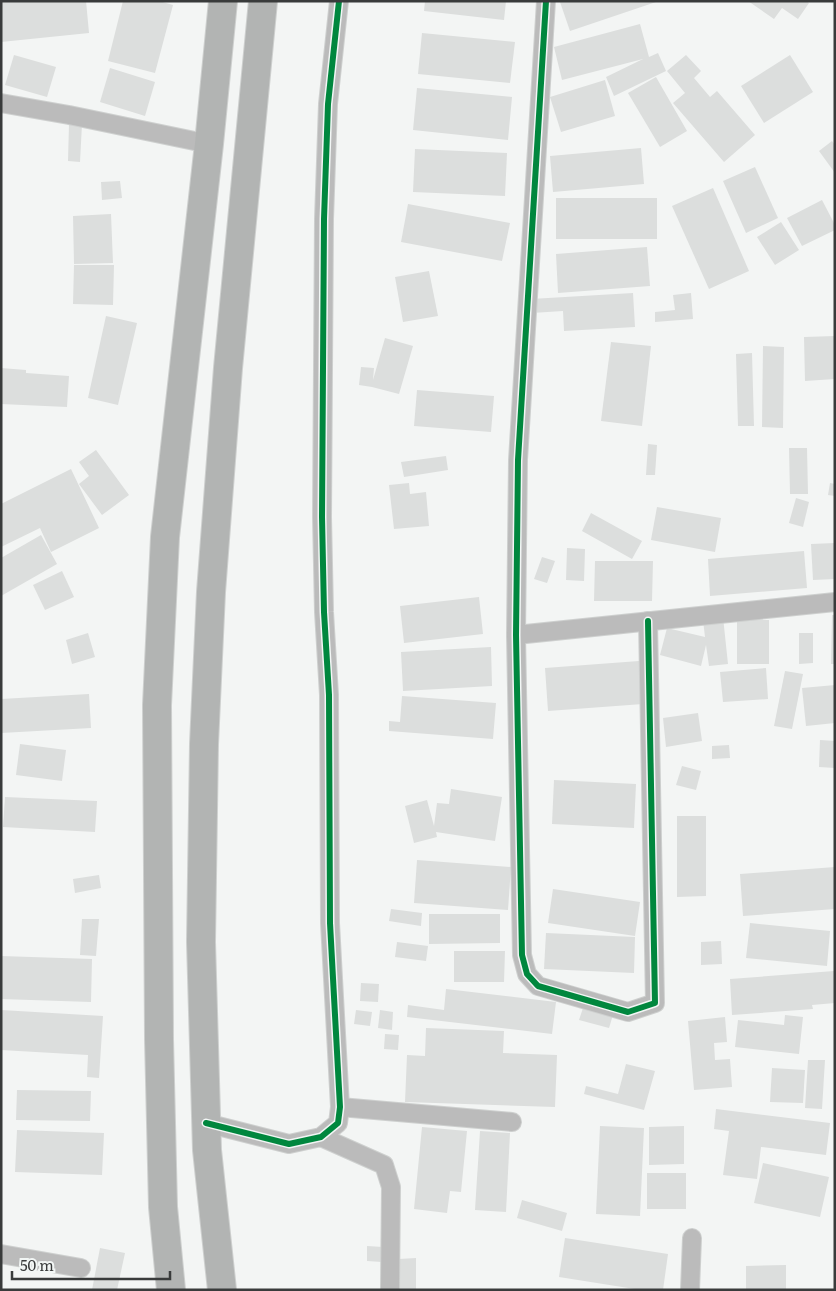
<svg xmlns="http://www.w3.org/2000/svg" width="836" height="1291" viewBox="0 0 836 1291" font-family="Literata,serif">
<style>
.building{fill:#dcdedd}
.lines{fill:none;stroke-linecap:round;stroke-linejoin:round}
.street-casing{stroke:#ced0cf;stroke-width:20}
.primary-casing{stroke:#ced0cf;stroke-width:30}
.street{stroke:#bbb;stroke-width:18}
.primary{stroke:#b2b4b3;stroke-width:28}
.cycleway-casing{stroke:#f2f6f5;stroke-width:9}
.cycleway{stroke:#00873e;stroke-width:6}
</style>
<rect width="100%" height="100%" fill="#f3f5f4"/>
<g class="building">
<polygon points="12,1 86,1 89,33 1,42 1,2"/>
<polygon points="123,1 159,1 173,5 155,73 108,61"/>
<polygon points="425,1 506,1 504,20 424,11"/>
<polygon points="562,1 656,1 656,2 570,31 560,2"/>
<polygon points="748,1 806,1 809,3 798,19 782,8 774,19"/>
<polygon points="640,24 649,57 658,53 666,71 614,96 606,77 643,59 562,80 554,47"/>
<polygon points="422,33 515,42 510,83 418,74"/>
<polygon points="14,55 56,67 47,97 5,85"/>
<polygon points="686,55 701,71 694,78 710,97 717,91 755,135 724,162 673,103 685,93 667,71"/>
<polygon points="790,55 813,92 764,123 741,86"/>
<polygon points="110,68 155,82 145,116 100,102"/>
<polygon points="656,77 687,131 660,147 628,93"/>
<polygon points="605,80 615,116 561,132 550,97"/>
<polygon points="417,88 512,97 508,140 413,130"/>
<polygon points="69,124 82,124 80,162 68,161"/>
<polygon points="832,141 835,145 835,173 819,151"/>
<polygon points="641,148 644,184 553,192 550,156"/>
<polygon points="415,149 507,153 505,196 413,192"/>
<polygon points="755,167 778,218 746,233 723,181"/>
<polygon points="120,181 122,198 102,200 101,182"/>
<polygon points="713,188 749,271 709,289 672,206"/>
<rect x="556" y="198" width="101" height="41"/>
<polygon points="822,200 835,225 835,230 802,246 787,218"/>
<polygon points="408,204 510,223 502,261 401,242"/>
<polygon points="111,214 113,263 74,264 73,216"/>
<polygon points="781,222 799,250 775,265 757,237"/>
<polygon points="647,247 650,286 558,293 556,254"/>
<polygon points="74,265 114,265 113,305 73,304"/>
<polygon points="429,271 438,316 403,322 395,277"/>
<polygon points="633,293 635,327 564,331 563,311 532,313 531,299"/>
<polygon points="691,293 693,319 655,322 655,312 675,310 673,295"/>
<polygon points="106,316 137,323 118,405 88,398"/>
<polygon points="835,336 835,379 805,381 804,337"/>
<polygon points="385,338 413,346 399,394 372,387 359,385 361,367 374,368 373,380"/>
<polygon points="611,342 651,346 642,426 601,421"/>
<polygon points="763,346 784,347 783,428 762,427"/>
<polygon points="752,353 754,426 738,426 736,354"/>
<polygon points="1,368 26,370 26,373 69,376 67,407 1,404"/>
<polygon points="417,390 494,396 491,432 414,426"/>
<polygon points="648,444 657,445 655,475 646,475"/>
<polygon points="789,448 807,448 808,494 790,494"/>
<polygon points="96,450 129,495 102,515 79,484 89,476 79,462"/>
<polygon points="446,456 448,470 404,477 401,462"/>
<polygon points="71,469 99,528 51,552 40,528 1,547 1,504"/>
<polygon points="409,483 410,494 426,492 429,526 394,529 389,485"/>
<polygon points="830,483 835,484 835,496 828,495"/>
<polygon points="796,498 809,502 803,527 789,523"/>
<polygon points="657,507 721,518 715,552 651,540"/>
<polygon points="591,513 642,541 632,559 582,531"/>
<polygon points="41,535 57,564 1,596 1,558"/>
<polygon points="835,543 835,579 813,580 811,544"/>
<polygon points="567,548 585,549 584,581 566,580"/>
<polygon points="804,551 807,588 710,596 708,559"/>
<polygon points="542,557 555,561 547,583 534,579"/>
<polygon points="595,561 653,561 652,601 594,601"/>
<polygon points="62,571 74,597 45,610 33,585"/>
<polygon points="479,597 483,634 404,643 400,606"/>
<polygon points="832,615 835,615 835,664 831,664"/>
<polygon points="723,617 728,664 709,666 706,645 701,666 660,655 667,628 705,637 703,620"/>
<rect x="737" y="620" width="32" height="44"/>
<polygon points="88,633 95,657 72,664 66,640"/>
<polygon points="799,633 813,633 813,663 799,664"/>
<polygon points="491,647 492,686 403,691 401,652"/>
<polygon points="639,661 643,704 548,711 545,668"/>
<polygon points="766,668 768,699 723,702 720,672"/>
<polygon points="785,671 803,674 792,729 774,726"/>
<polygon points="835,685 835,723 806,726 802,688"/>
<polygon points="89,694 91,728 1,733 1,699"/>
<polygon points="402,696 496,703 493,739 389,731 389,721 400,722"/>
<polygon points="698,713 702,741 666,747 663,718"/>
<polygon points="820,740 835,741 835,768 819,767"/>
<polygon points="20,744 66,750 62,781 16,775"/>
<polygon points="729,745 730,758 712,759 712,746"/>
<polygon points="682,766 701,771 696,790 676,785"/>
<polygon points="554,780 636,784 634,828 552,824"/>
<polygon points="451,789 502,797 495,841 436,832 437,837 414,843 405,806 427,800 434,826 437,803 449,804"/>
<polygon points="5,797 97,801 95,832 3,827"/>
<polygon points="677,816 706,816 706,896 677,897"/>
<polygon points="417,860 511,867 508,910 414,903"/>
<polygon points="835,867 835,909 743,916 740,874"/>
<polygon points="99,875 101,888 75,893 73,879"/>
<polygon points="553,889 640,902 635,936 548,923"/>
<polygon points="391,909 422,913 421,926 389,921"/>
<polygon points="429,914 500,914 500,943 429,944"/>
<polygon points="82,919 99,919 96,956 80,955"/>
<polygon points="750,923 830,931 827,966 746,958"/>
<polygon points="546,933 635,937 634,973 544,969"/>
<polygon points="721,941 722,964 701,965 701,942"/>
<polygon points="397,942 428,946 426,961 395,957"/>
<polygon points="454,951 505,951 504,982 454,982"/>
<polygon points="1,956 92,959 91,1002 1,999"/>
<polygon points="834,971 835,1003 812,1005 813,1009 732,1015 730,979"/>
<polygon points="361,983 379,984 378,1002 360,1001"/>
<polygon points="446,989 556,1002 552,1034 407,1017 408,1005 444,1010"/>
<polygon points="583,1008 613,1015 609,1028 579,1020"/>
<polygon points="1,1010 103,1016 99,1078 87,1077 88,1055 1,1050"/>
<polygon points="356,1010 372,1012 370,1026 354,1024"/>
<polygon points="380,1010 393,1012 392,1030 378,1028"/>
<polygon points="785,1015 803,1017 799,1054 735,1047 738,1020 784,1025"/>
<polygon points="725,1017 727,1042 714,1043 715,1060 730,1059 732,1087 694,1090 688,1021"/>
<polygon points="426,1028 504,1031 503,1053 557,1055 555,1107 405,1102 407,1055 425,1056"/>
<polygon points="385,1034 399,1035 398,1050 384,1049"/>
<polygon points="808,1060 825,1060 822,1109 805,1108"/>
<polygon points="626,1064 655,1071 644,1110 584,1094 586,1086 618,1094"/>
<polygon points="772,1068 805,1070 803,1103 770,1102"/>
<polygon points="17,1090 91,1091 90,1121 16,1120"/>
<polygon points="716,1109 830,1123 826,1155 761,1147 757,1179 723,1175 729,1131 714,1129"/>
<polygon points="600,1126 644,1128 640,1216 596,1214"/>
<polygon points="684,1126 684,1164 649,1165 649,1127"/>
<polygon points="422,1127 467,1131 461,1192 450,1191 447,1213 414,1209"/>
<polygon points="17,1130 104,1133 102,1175 15,1172"/>
<polygon points="480,1131 510,1133 506,1212 475,1210"/>
<polygon points="763,1163 829,1177 820,1217 754,1203"/>
<rect x="647" y="1173" width="39" height="36"/>
<polygon points="522,1200 567,1213 562,1231 517,1218"/>
<polygon points="565,1238 668,1254 663,1290 641,1290 559,1277"/>
<polygon points="367,1246 383,1247 382,1262 367,1261"/>
<polygon points="100,1248 125,1253 117,1290 92,1290"/>
<polygon points="416,1258 416,1290 399,1290 399,1259"/>
<polygon points="786,1265 786,1290 746,1290 746,1266"/>
</g>
<g class="lines">
<g class="street-casing">
<g id="street">
<polyline points="546,1 518,460 516,635 522,955 527,974 538,986 628,1012 655,1003 648,621"/>
<polyline points="1,103 69,115 209,144"/>
<polyline points="516,635 835,602"/>
<polyline points="340,1107 512,1122"/>
<polyline points="206,1123 289,1144 321,1137 338,1123 340,1107 330,923 329,695 324,612 322,517 324,219 328,104 339,1"/>
<polyline points="321,1137 384,1165 391,1187 390,1289"/>
<polyline points="1,1254 81,1268"/>
<polyline points="690,1290 692,1238"/>
</g>
</g>
<g class="primary-casing">
<g id="primary">
<polyline points="171,1290 163,1207 159,1039 157,705 165,537 209,144 223,1"/>
<polyline points="222,1290 207,1150 201,942 204,744 211,592 228,368 263,1"/>
</g>
</g>
<use href="#street" class="street"/>
<use href="#primary" class="primary"/>
<g class="cycleway-casing">
<g id="cycleway">
<polyline points="546,1 518,460 516,635 522,955 527,974 538,986 628,1012 655,1003 648,621"/>
<polyline points="206,1123 289,1144 321,1137 338,1123 340,1107 330,923 329,695 324,612 322,517 324,219 328,104 339,1"/>
</g>
</g>
<use href="#cycleway" class="cycleway"/>
</g>
<rect width="836" height="1291" fill="none" stroke="#393b3b" stroke-width="5"/>
<path d="M12 1271v8h158v-8" fill="none" stroke="#393b3b" stroke-width="2.5"/>
<text x="20" y="1271" font-size="15" fill="#393b3b" stroke="#f2f6f5" stroke-width="4" paint-order="stroke">50 m</text>
</svg>
